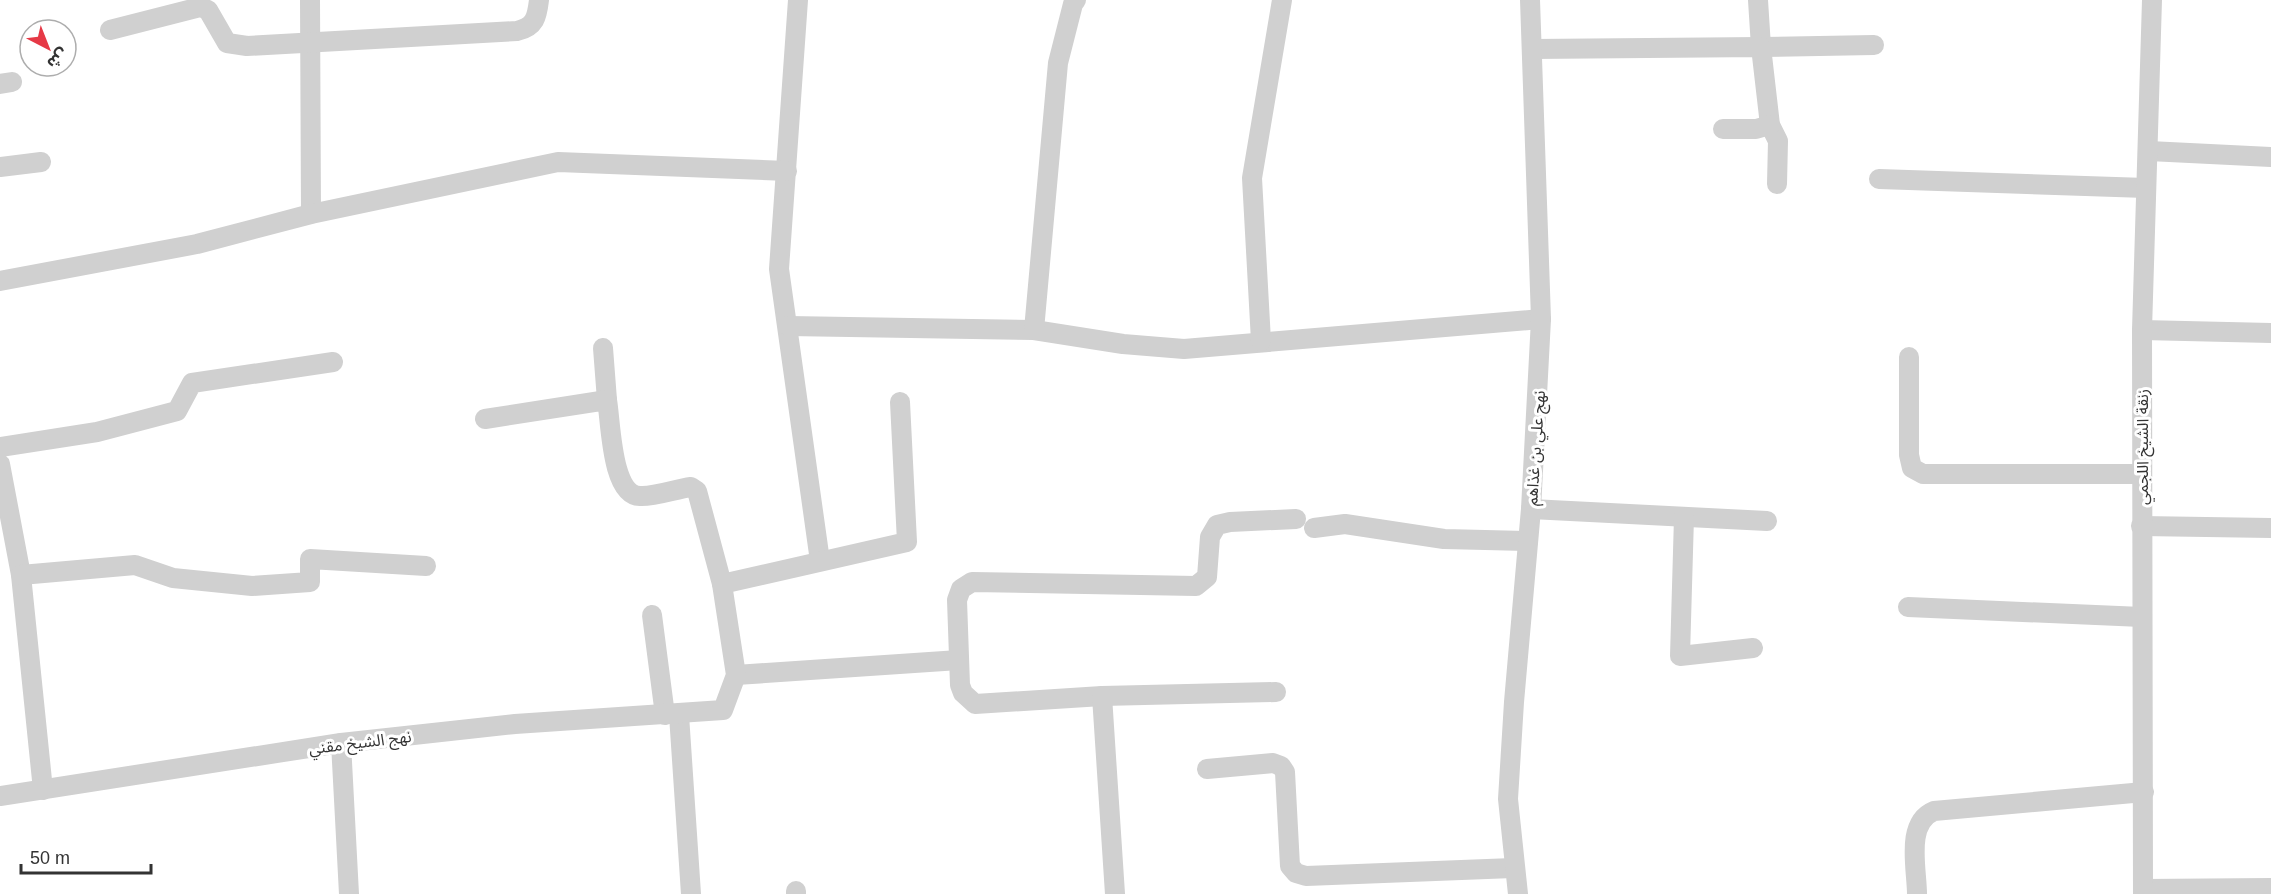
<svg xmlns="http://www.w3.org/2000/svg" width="2271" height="894" viewBox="0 0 2271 894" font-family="Helvetica,'Noto Sans Arabic',sans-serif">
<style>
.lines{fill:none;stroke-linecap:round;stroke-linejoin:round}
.street{stroke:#d0d0d0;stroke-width:20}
.labels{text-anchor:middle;stroke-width:6;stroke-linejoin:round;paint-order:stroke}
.street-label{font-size:16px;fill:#333;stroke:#fff}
</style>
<rect width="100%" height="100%" fill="#fff"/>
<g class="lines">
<g class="street">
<polyline points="310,0 311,214"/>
<polyline points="798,0 779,269 820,561"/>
<polyline points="1758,0 1761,47 1874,45"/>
<path d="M110,30L200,7L208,10L227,43L247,46L517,31C535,27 537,17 539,0"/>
<polyline points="1533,49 1761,47 1770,125 1778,141 1777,184"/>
<polyline points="0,84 12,82"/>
<polyline points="1723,129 1756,129 1770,125"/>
<polyline points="2149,151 2271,157"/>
<polyline points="0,167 41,162"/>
<polyline points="1879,179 2146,188"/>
<polyline points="0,281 197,244 311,214 558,162 787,171"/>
<polyline points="788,326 1034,330 1123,344 1184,349 1541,319"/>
<polyline points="1034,330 1058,63 1073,4 1076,0"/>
<polyline points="2142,330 2271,333"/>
<polyline points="1261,341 1252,178 1282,0"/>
<polyline points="603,348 607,400"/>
<polyline points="1909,357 1909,455 1912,468 1923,474 2142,474"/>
<polyline points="0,447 97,432 177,411 192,383 333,362"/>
<polyline points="0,464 21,575 43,790"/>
<polyline points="1531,509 1767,521"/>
<polyline points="1684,517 1680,656 1753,648"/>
<polyline points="2141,526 2271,528"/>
<polyline points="1314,528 1345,524 1444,539 1528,541"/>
<polyline points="21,575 135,565 173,578 252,586 310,582 310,559 426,566"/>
<polyline points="722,584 907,542 900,402"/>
<polyline points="1908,607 2142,617"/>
<polyline points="652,615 665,715"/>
<polyline points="736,675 959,660"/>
<polyline points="1276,692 1102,696 975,704 963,693 960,685 957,600 961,589 972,582 1196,586 1207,577 1210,537 1217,525 1230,522 1296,519"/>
<polyline points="1102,696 1115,894"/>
<polyline points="679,715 691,894"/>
<polyline points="341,743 349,894"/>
<polyline points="1207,769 1273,763 1281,766 1285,772 1290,866 1296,873 1306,876 1513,868"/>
<path d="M0,796L341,743L515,724L723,710L736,675L722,584L697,491L691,487C676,489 654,497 640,496C611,495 611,422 607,400L485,419"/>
<polyline points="2143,889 2271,888"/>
<polyline points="796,891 796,894"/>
<polyline points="1518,894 1508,799 1514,702 1531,509 1541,319 1530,0"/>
<path d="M1917,894C1917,869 1905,823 1934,811L2144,792"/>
<polyline points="2143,894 2142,330 2152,0"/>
</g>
</g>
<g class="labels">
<g class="street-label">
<text transform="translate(2142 447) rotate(-90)" y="6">زنقة الشيخ اللجمي</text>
<text transform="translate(1535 448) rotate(-86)" y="6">نهج علي بن غذاهم</text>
<text transform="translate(360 742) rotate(-7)" y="6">نهج الشيخ مقني</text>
</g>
</g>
<g transform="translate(48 48) rotate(138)"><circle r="28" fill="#ffffff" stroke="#adadad" stroke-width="1.5"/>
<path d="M0-4.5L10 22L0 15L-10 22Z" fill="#e63946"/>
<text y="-9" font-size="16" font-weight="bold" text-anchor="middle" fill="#333333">ش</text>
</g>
<path d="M21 864v9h130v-9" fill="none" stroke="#333333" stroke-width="3"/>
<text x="30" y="864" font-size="18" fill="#333333" stroke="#ffffff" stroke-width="4.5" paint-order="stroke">50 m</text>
</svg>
